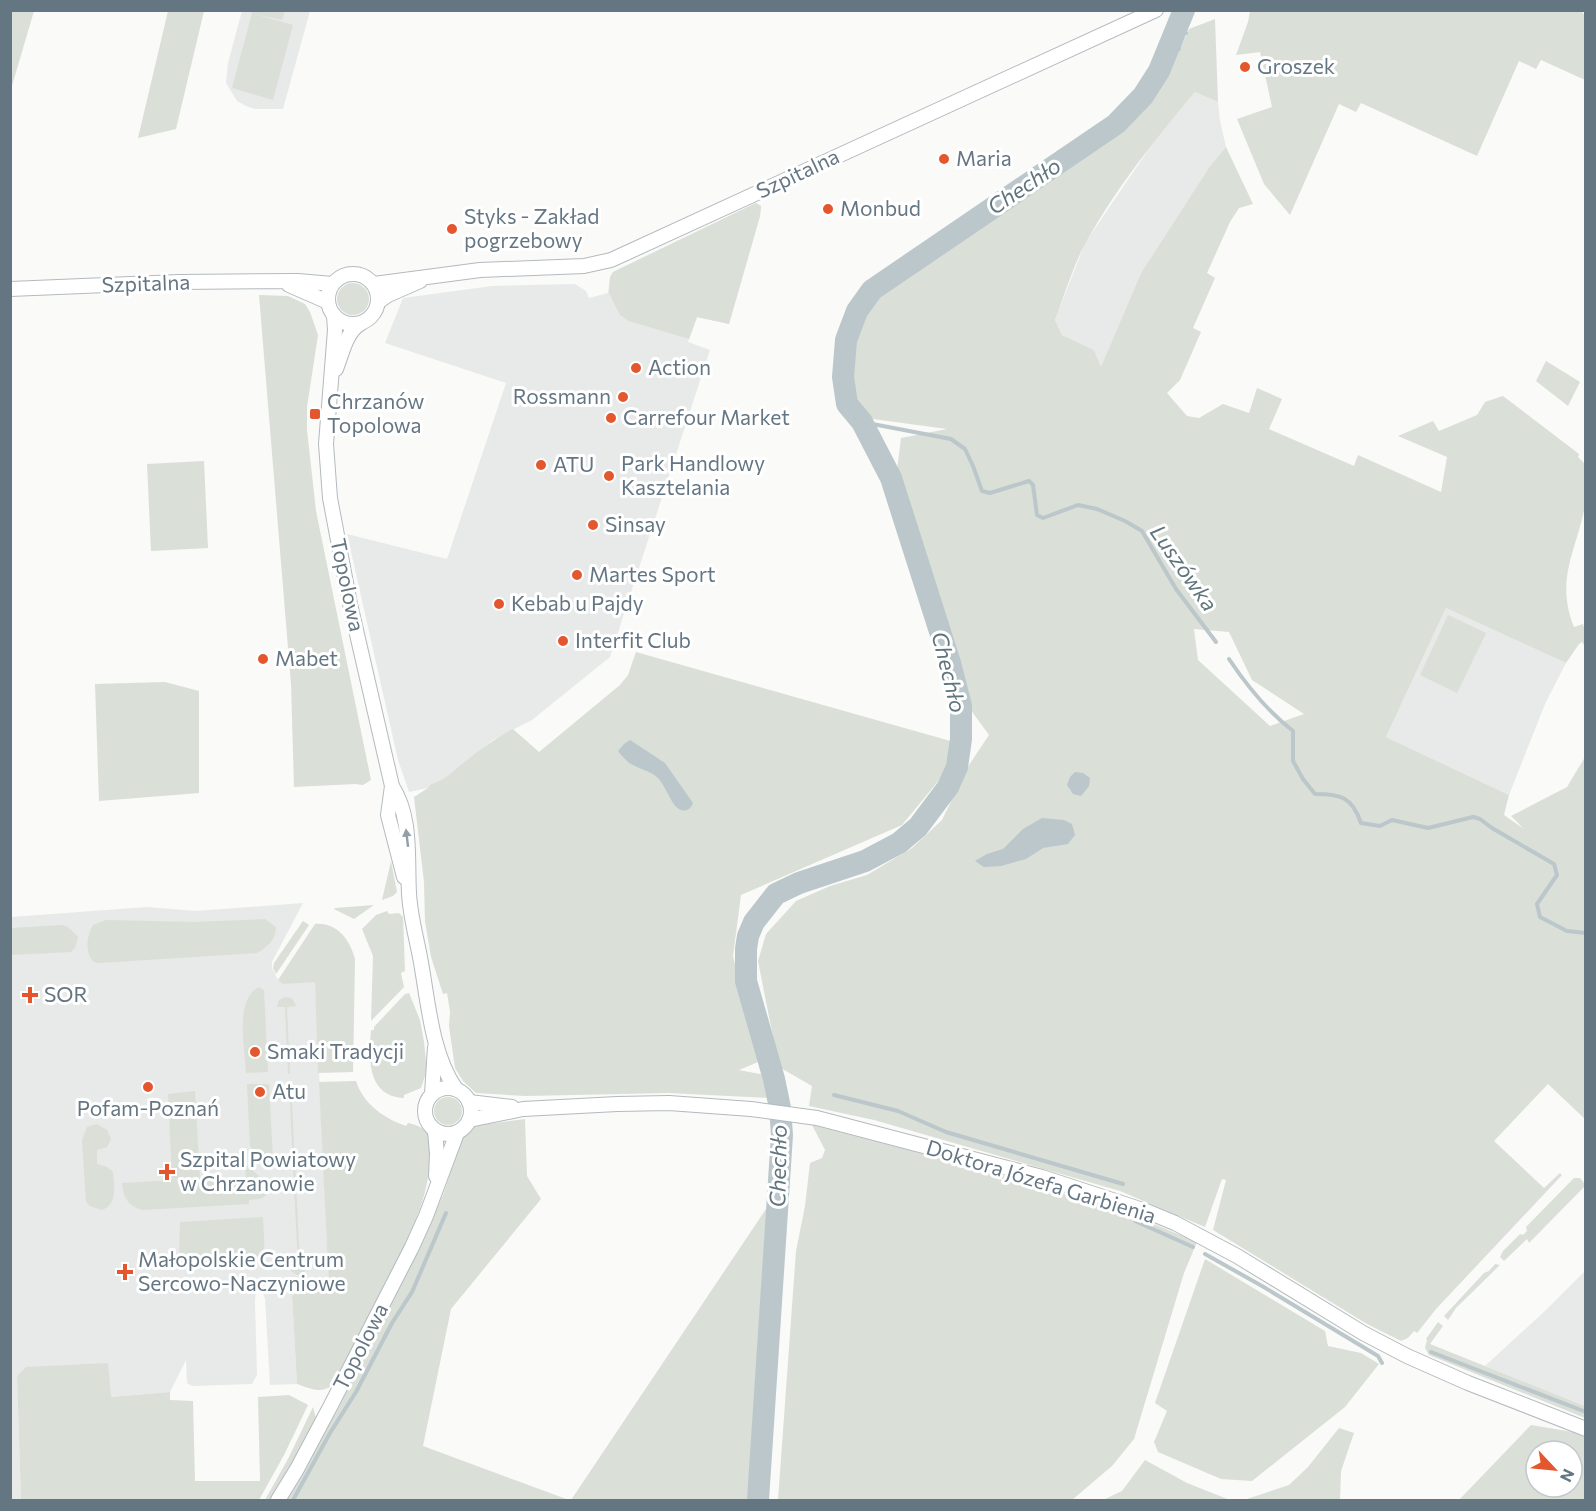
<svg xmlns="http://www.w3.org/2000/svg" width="1596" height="1511" viewBox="0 0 1596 1511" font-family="Commissioner,sans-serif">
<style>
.built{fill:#e8e9e9}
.green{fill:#dadfd7;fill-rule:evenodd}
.water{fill:#bbc7cb}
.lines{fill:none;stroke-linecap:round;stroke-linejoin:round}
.stream{stroke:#bbc7cb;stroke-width:4}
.river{stroke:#bbc7cb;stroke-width:22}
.secondary-casing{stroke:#b3babf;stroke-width:16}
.secondary{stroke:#fff;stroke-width:14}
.oneway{fill:#939fa8}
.poi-dot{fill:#e4572e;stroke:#fff;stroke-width:2}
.labels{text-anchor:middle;stroke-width:6;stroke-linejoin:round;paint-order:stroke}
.poi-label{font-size:21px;fill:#657683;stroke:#fff;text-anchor:start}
.street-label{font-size:21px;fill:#657683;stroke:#fff}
.water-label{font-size:22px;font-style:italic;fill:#60757c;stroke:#fff}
</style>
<rect width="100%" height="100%" fill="#fafaf8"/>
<g class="built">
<polygon points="242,11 310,11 283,109 255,109 246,106 237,101 226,83 228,63"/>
<polygon points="1195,92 1218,102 1220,121 1226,147 1210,166 1141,273 1101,368 1094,350 1062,335 1055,320 1085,243 1157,137"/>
<polygon points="756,203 761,206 760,216 729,324 697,317 688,342 710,350 610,657 532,720 493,740 450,775 440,781 431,784 428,788 409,792 398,760 347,534 447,559 506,383 385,343 403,298 492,286 575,284 586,291 589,298 608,293 610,277 613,272"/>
<polygon points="1446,608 1566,663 1545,704 1509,795 1386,737"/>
<polygon points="303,903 272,962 272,968 278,980 315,982 329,1289 298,1291 292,1296 297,1384 270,1385 265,1299 257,1277 255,1302 257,1375 252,1384 192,1386 187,1383 186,1360 170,1392 111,1397 17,1376 21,1500 11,1500 11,917 147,907 196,911"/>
<polygon points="1585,1271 1585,1406 1485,1366 1546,1310"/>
</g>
<g class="green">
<polygon points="11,10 34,11 11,89 10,11"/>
<polygon points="1581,10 1585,16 1585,80 1541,60 1536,69 1519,61 1477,156 1361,103 1356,112 1339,104 1290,215 1264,184 1237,119 1272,107 1260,52 1236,55 1248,22 1250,11"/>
<polygon points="168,11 204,11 176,129 138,138"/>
<polygon points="251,11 285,11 282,20 254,14 293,25 273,100 232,88 252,13"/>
<path d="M1215,19L1218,102L1195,92C1155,139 1116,188 1086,242C1073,266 1065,294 1055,320L1062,335L1094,350L1101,367L1141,273L1210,166L1226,147L1253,204L1239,208L1230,222L1207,273L1215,278L1193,328L1201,332L1180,380L1167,393L1187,416L1199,418L1223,404L1249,413L1257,388L1282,399L1269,429L1354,466L1358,455L1441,492L1447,457L1398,436L1433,421L1439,431L1477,415L1485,402L1503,396L1579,454L1578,457L1585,464C1585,477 1588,493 1585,506C1576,552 1555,579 1574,627L1583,624L1585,630V644L1584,645L1582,642L1579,644L1566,663L1446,608L1386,737L1509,795L1504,815L1524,829L1511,816L1567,787L1585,757V1119L1548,1084L1494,1141L1544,1188L1560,1173L1562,1175L1436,1309L1417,1333L1414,1331L1408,1338L1401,1341L1367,1324L1213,1230L1226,1180L1222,1179L1205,1227L1120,1191L874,1120L809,1106L812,1086L779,1067L758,961L766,934L796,901L830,886L867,875L912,848L942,820L969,765L989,735L973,713L961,690L930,571L896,478L901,438L947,429L873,419L869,422C846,413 842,366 848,345C851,333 857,316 864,305C868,299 875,293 880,288L888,291L1129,120L1165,78L1189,29ZM1194,629L1229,632L1252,680L1304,714L1270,726L1198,660Z"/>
<polygon points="756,203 761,206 760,216 729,324 697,317 689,339 629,321 620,315 609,293 610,277 613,272"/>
<circle cx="353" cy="299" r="16"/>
<polygon points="259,295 288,296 305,304 310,312 318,335 307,407 307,430 316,511 371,780 363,785 355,784 294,787 291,684"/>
<polygon points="1546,361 1580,382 1568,406 1536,381"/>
<polygon points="204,461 208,548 151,551 147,464"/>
<polygon points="1448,615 1486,633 1457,693 1420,675"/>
<path d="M636,652L954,742L949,768L902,825L741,895L733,956L758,1062L739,1070L766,1075L771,1098L668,1093L525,1096L476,1093L463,1081L455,1068L449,1026L450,1012L447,993L443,994L431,957L425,921L424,882L414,797L428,788L431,784C446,780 454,770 466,761C481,749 496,738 513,729L539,752L620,685L628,675Z"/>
<polygon points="165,682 199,691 199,793 99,801 95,684"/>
<polygon points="391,861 397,892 393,896 382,900"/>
<polygon points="374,905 354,919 334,909 335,908"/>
<polygon points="387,911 389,914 399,913 403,917 405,971 401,973 404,987 371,1021 373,956 362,929 376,915"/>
<path d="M265,919L276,927C276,940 267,947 257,953L99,963L94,962C84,953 87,935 93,925L106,920L194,922Z"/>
<polygon points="303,921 309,925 276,974 273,968 274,963"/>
<path d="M315,924C337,922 350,940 355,959L353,1072L318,1073L315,982L283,984L278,980Z"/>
<polygon points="62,925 68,927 78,937 75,948 71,952 11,955 11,928"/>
<path d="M259,987L264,990L268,1072L246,1073C245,1048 234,1000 259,987Z"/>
<path d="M409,993L420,1020L424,1042L427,1070L421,1088L404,1095V1098C366,1096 369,1057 371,1030H374V1027L405,994Z"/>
<polygon points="285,997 292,998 296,1006 287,1007 290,1074 288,1074 285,1007 277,1007 279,1000"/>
<path d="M356,1081C363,1104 385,1119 406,1126L408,1123C417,1125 426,1128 430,1138C432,1143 431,1150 430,1156C429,1204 405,1244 384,1286C368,1319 352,1352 333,1385C321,1394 311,1389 297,1384L292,1296L298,1291L329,1289L319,1082Z"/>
<polygon points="289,1083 291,1083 300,1265 307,1265 304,1273 297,1275 291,1271 290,1266 298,1266"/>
<polygon points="247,1084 269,1084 273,1161 270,1164 266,1164 254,1152 250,1146"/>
<path d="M195,1091L200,1181L246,1179L245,1164L267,1183L269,1191C264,1200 258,1199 249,1200V1204L142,1210C128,1206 123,1197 122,1183L172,1180L168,1094Z"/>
<circle cx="448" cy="1111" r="14"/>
<polygon points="525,1119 527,1176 541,1199 451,1309 423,1446 569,1500 286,1500 337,1411 419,1249 443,1195 462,1139 472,1128 480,1125"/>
<path d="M97,1124L107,1130L111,1139L107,1147L97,1150V1164L107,1167L113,1172C114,1186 118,1204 102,1210L90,1206L86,1202L82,1140L87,1127Z"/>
<polygon points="812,1125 959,1163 1123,1211 1197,1242 1184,1273 1134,1439 1112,1466 1072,1500 778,1500 796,1251 805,1206 810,1163 822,1158 825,1150"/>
<polygon points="1574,1178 1580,1178 1584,1183 1584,1187 1529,1243 1527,1239 1504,1261 1500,1257 1503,1251 1520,1234 1523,1235 1527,1231 1526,1227"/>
<polygon points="768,1206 748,1500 571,1500"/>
<polygon points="263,1217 265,1262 179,1262 180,1222"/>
<polygon points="1205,1259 1325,1331 1328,1346 1361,1353 1379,1364 1345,1407 1252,1481 1221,1479 1158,1452 1154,1442 1167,1411 1155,1403"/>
<polygon points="1495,1264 1500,1265 1456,1308 1448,1320 1444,1316 1484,1273 1489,1271"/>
<polygon points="1438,1322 1443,1326 1430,1344 1585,1406 1585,1418 1429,1355 1425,1348 1427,1340 1426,1339"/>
<polygon points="108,1363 111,1397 170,1392 170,1400 193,1401 195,1481 260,1481 258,1397 289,1395 308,1405 284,1455 259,1500 21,1500 17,1376 26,1367"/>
<polygon points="313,1407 316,1418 315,1423 271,1500 265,1500 289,1457"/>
<path d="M1531,1425L1573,1432L1585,1437V1500H1459ZM1536,1451H1572V1487H1536Z"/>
<polygon points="1339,1428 1354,1433 1341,1471 1340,1500 1244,1500 1289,1485 1308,1467"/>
<polygon points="1145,1460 1187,1483 1230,1500 1103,1500 1122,1491"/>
</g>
<g class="water">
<path d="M630,740L665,763L693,803C691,809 685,813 679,809C672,806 665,785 658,778C650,770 637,769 628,762C625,759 621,755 618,751L624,744Z"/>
<polygon points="1075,772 1083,773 1090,778 1089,786 1081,796 1073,794 1067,785 1070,777"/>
<polygon points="1042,818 1064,820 1072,824 1075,835 1068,844 1043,848 1026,859 1001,866 984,867 975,861 987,854 1003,849 1023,829"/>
</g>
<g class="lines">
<g class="stream">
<polyline points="1177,29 1186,33"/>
<polyline points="1171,46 1179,49"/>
<polyline points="862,422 951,439 965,449 973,466 982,491 990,493 1029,481 1033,485 1037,515 1043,518 1078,505 1097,509 1125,521 1142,531 1176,589 1216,642"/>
<path d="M1229,659C1247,686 1267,711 1293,731V761L1303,779L1315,794C1341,794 1352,797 1361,823L1380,826L1392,820L1428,828L1473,817L1480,819L1492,828L1554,864L1557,875L1537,904L1540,917L1567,931L1586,933"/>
<polyline points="768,1080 774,1079 782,1082"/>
<polyline points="834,1095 898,1111 946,1132 1123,1184"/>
<polyline points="1135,1221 1193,1247"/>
<polyline points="1205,1254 1262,1286 1378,1356 1382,1363"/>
<polyline points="1431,1352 1586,1412"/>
<polyline points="293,1500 330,1433 356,1392 392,1323 412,1292 446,1213"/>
</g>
<polyline class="river" points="758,1500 782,1135 780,1108 774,1079 746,981 746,949 748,936 754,922 776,894 799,883 865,861 899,843 918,827 948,787 957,767 961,739 961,706 950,663 891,478 862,422 847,404 843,377 846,340 857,311 872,290 1116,124 1143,96 1159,71 1184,10"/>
<g class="secondary-casing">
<g id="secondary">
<circle cx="353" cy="299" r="25"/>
<polyline points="374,284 480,270 584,266 611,260 1156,10"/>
<polyline points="289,285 328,302"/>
<polyline points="10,289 179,282 298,281 332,284"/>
<polyline points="378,302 388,295 420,281"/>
<path d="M334,316L335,330L326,444L330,498L350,604L392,786C412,817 407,857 409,893C410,915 416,936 420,957C428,999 431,1054 456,1089"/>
<path d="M336,369C342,354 346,332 360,324"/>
<polyline points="392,786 388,815 404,877"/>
<circle cx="448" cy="1111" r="23"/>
<polyline points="432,1094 435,1047"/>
<polyline points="469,1102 512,1107"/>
<polyline points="469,1120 523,1109 617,1104 669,1103 751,1109 817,1118 1042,1177 1146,1211 1175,1223 1237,1256 1363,1333 1407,1356 1468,1383 1586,1429"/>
<polyline points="435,1131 437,1154 436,1176"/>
<polyline points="278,1500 297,1469 330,1407 412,1247 426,1216 457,1133"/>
</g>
</g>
<use href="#secondary" class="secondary"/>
</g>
<defs><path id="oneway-solid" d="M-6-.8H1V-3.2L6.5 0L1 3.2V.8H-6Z" transform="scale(1.5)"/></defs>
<use class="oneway" href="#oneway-solid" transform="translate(407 838) rotate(-97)"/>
<g class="poi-dot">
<circle cx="1245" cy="67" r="6"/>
<circle cx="944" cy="159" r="6"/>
<circle cx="828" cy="209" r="6"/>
<circle cx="452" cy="229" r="6"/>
<circle cx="636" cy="368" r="6"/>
<circle cx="623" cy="397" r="6"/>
<rect x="309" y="408" width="12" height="12" rx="3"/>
<circle cx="611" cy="418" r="6"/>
<circle cx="541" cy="465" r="6"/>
<circle cx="609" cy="476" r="6"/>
<circle cx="593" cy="525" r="6"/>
<circle cx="577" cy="575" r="6"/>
<circle cx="499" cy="604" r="6"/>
<circle cx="563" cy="641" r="6"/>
<circle cx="263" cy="659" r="6"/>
<path d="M27 986h6v6h6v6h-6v6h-6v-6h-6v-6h6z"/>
<circle cx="255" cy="1052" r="6"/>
<circle cx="148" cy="1087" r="6"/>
<circle cx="260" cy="1092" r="6"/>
<path d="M164 1163h6v6h6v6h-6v6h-6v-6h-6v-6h6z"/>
<path d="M122 1263h6v6h6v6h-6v6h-6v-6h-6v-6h6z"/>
</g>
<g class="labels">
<g class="poi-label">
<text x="1257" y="74">Groszek</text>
<text x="956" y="166">Maria</text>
<text x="840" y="216">Monbud</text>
<text x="464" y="224">Styks - Zakład<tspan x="464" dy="24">pogrzebowy</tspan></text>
<text x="648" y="375">Action</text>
<text x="611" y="404" text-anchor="end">Rossmann</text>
<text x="327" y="409">Chrzanów<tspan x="327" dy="24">Topolowa</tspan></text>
<text x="623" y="425">Carrefour Market</text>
<text x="621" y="471">Park Handlowy<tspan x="621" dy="24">Kasztelania</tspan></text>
<text x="553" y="472">ATU</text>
<text x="605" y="532">Sinsay</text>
<text x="589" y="582">Martes Sport</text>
<text x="511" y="611">Kebab u Pajdy</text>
<text x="575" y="648">Interfit Club</text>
<text x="275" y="666">Mabet</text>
<text x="44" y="1002">SOR</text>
<text x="267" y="1059">Smaki Tradycji</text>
<text x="272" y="1099">Atu</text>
<text x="148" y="1116" text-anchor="middle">Pofam-Poznań</text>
<text x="180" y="1167">Szpital Powiatowy<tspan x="180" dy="24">w Chrzanowie</tspan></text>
<text x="138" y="1267">Małopolskie Centrum<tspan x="138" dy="24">Sercowo-Naczyniowe</tspan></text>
</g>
<g class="street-label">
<text transform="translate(798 174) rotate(-25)" y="7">Szpitalna</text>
<text transform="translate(146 284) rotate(-2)" y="7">Szpitalna</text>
<text transform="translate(347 585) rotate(78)" y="7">Topolowa</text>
<text transform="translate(1041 1182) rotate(17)" y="7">Doktora Józefa Garbienia</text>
<text transform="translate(361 1347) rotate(-63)" y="7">Topolowa</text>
</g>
<g class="water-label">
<text transform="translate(1024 186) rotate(-34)" y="8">Chechło</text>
<text transform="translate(1184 568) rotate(55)" y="8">Luszówka</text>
<text transform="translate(949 672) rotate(76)" y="8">Chechło</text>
<text transform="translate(778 1166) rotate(-89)" y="8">Chechło</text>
</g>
</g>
<rect width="1596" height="1511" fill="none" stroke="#657683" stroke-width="24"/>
<g transform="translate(1554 1469) rotate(116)"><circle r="28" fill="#ffffff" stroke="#c1c8cd" stroke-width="1.5"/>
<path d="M0-4.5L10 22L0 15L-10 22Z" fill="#e4572e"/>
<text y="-9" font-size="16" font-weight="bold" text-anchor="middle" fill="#657683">N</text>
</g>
</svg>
